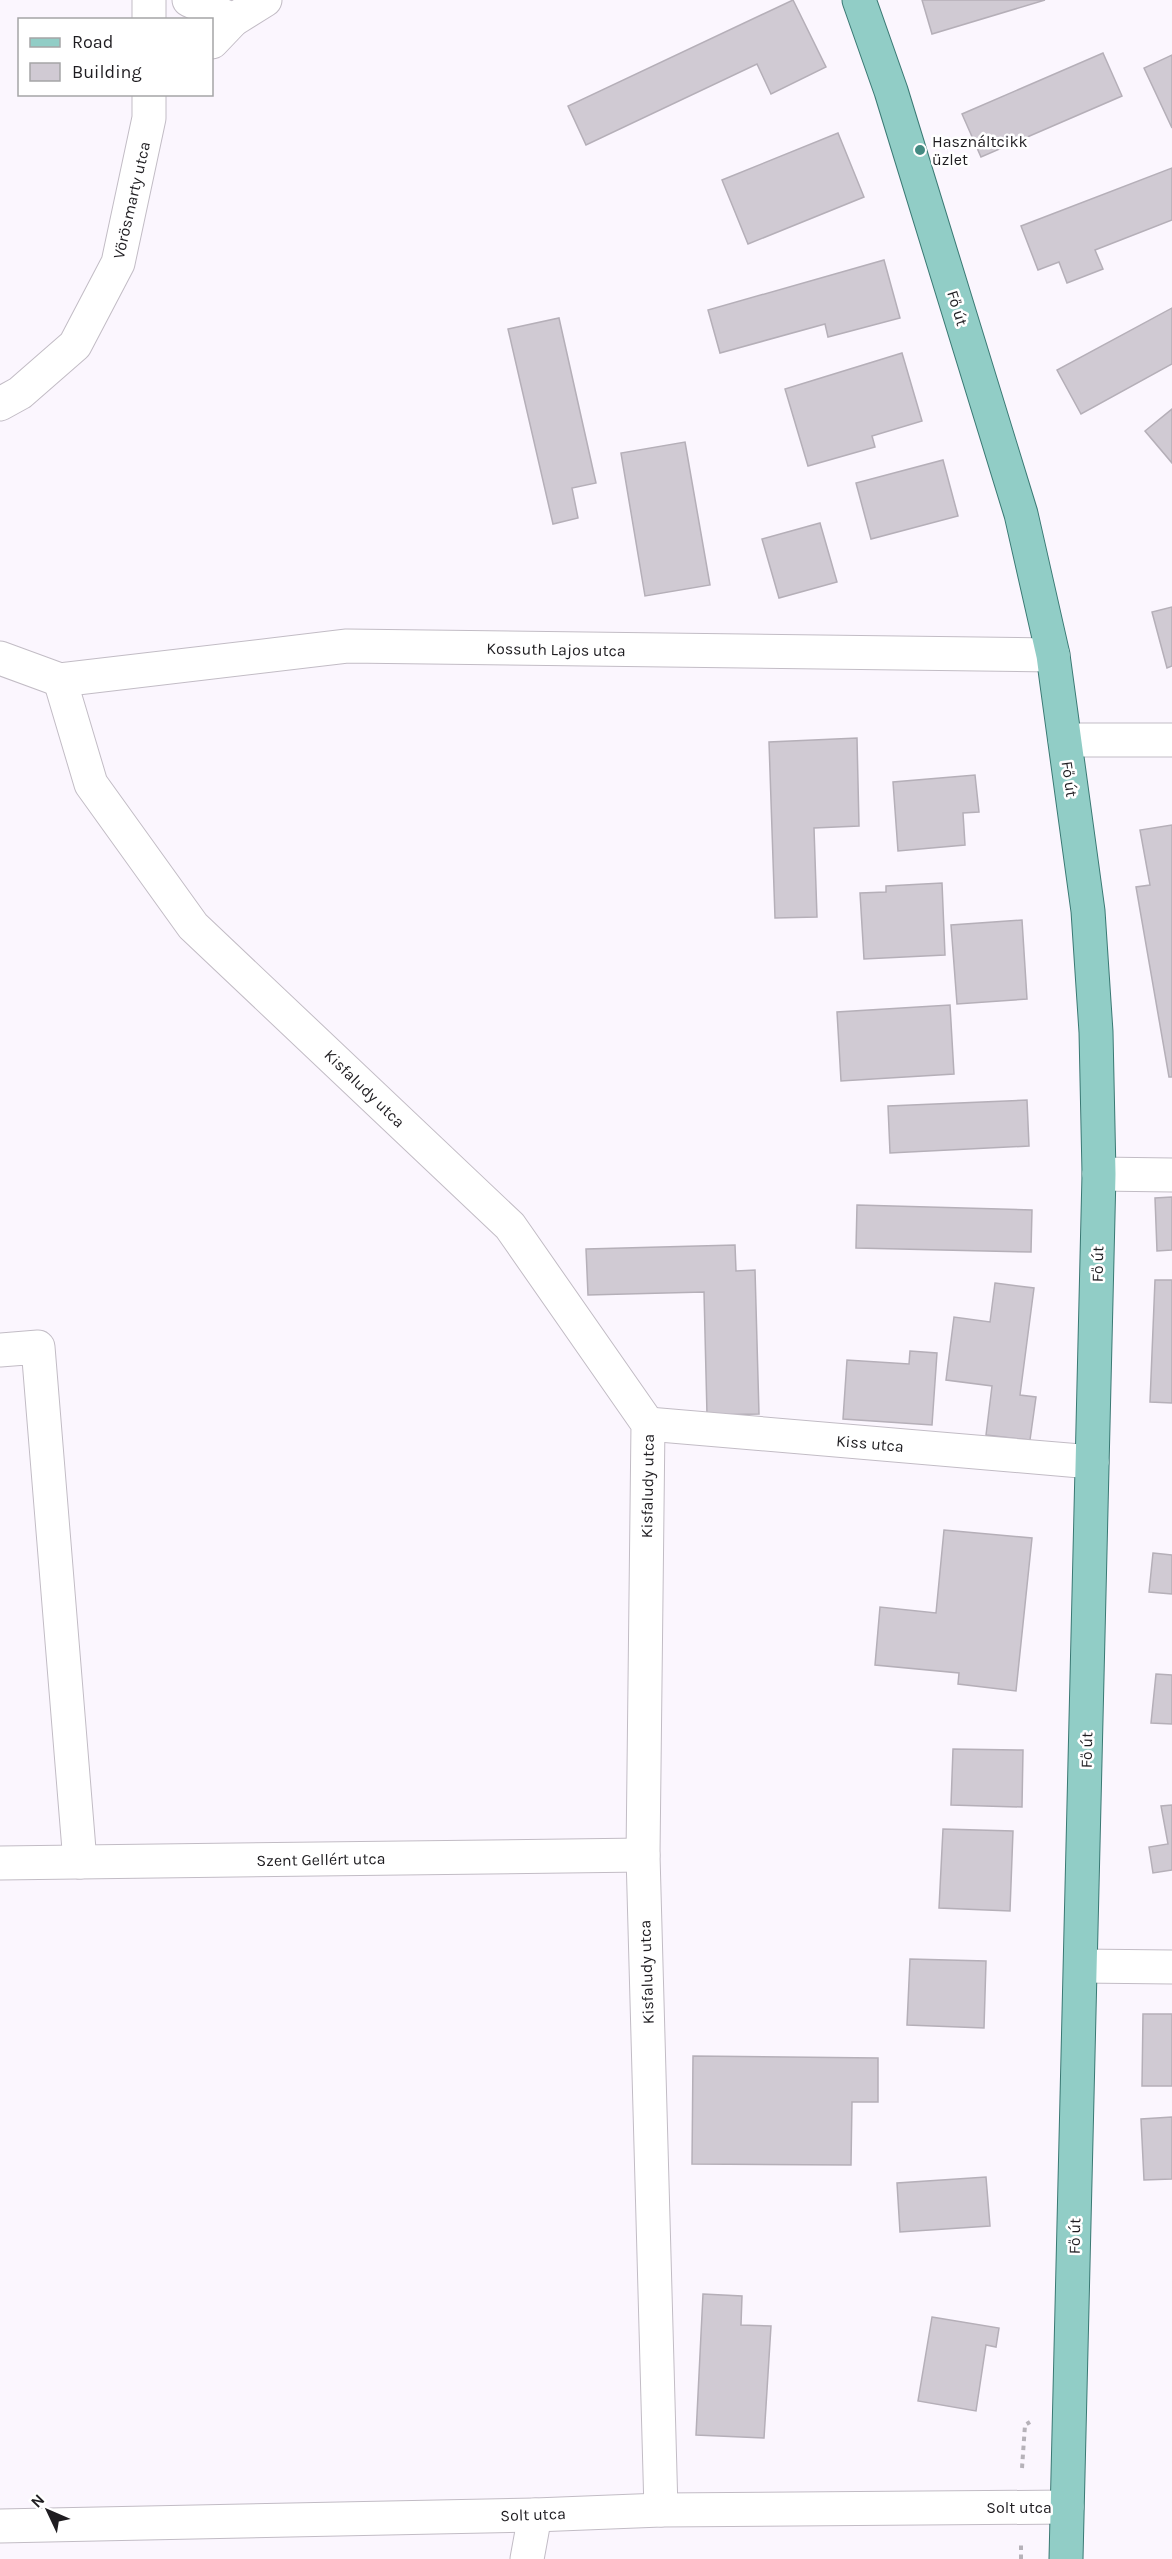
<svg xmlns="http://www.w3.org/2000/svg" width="1172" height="2559" viewBox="0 0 1172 2559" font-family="Karla,sans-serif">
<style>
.building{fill:#d0cad3;stroke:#b5afb8;stroke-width:1.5}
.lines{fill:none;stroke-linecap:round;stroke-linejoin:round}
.minor-casing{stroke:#c2bcc5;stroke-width:35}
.primary-casing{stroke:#3a7974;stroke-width:35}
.path{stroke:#b6b2b9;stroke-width:4;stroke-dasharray:4.5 4.5;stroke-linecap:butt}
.minor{stroke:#fff;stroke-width:33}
.primary{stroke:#91cdc6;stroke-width:33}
.poi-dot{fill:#448a82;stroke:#fff;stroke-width:2}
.labels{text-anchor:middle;stroke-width:5;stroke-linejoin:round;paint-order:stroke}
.poi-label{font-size:16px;fill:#1f1d21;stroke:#fff;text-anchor:start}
.street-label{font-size:16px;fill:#1f1d21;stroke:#fff}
</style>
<rect width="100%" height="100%" fill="#fbf6fe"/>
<g class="building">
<polygon points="793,0 826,67 771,94 757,64 586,145 568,106"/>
<polygon points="922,0 1045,0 932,34"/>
<polygon points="1103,53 1122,96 981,157 962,114"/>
<polygon points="1172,55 1172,128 1144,68"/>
<polygon points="838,133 864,197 748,244 722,180"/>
<polygon points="1172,168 1172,220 1095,250 1103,269 1067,283 1059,262 1038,270 1021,226"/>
<polygon points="884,260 900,318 828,337 825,324 720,353 708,310"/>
<polygon points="1172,308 1172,364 1081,414 1057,370"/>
<polygon points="559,318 596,483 572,488 578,518 553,524 508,329"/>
<polygon points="902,353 922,421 872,436 875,447 808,466 785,389"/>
<polygon points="1172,409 1172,463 1145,431"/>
<polygon points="685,442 710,585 645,596 621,453"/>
<polygon points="943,460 958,516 871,539 856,483"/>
<polygon points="820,523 837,582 779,598 762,539"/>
<polygon points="1172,607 1172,666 1167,668 1152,612"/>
<polygon points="857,738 859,826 814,828 817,917 775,918 769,742"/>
<polygon points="975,775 979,812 963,813 965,845 898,851 893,782"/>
<polygon points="1172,825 1172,1077 1169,1077 1136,887 1150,885 1140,830"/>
<polygon points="942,883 945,955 864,959 860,893 886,892 886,886"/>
<polygon points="1022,920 1027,999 957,1004 951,925"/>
<polygon points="950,1005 954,1074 841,1081 837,1012"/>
<polygon points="1027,1100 1029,1146 890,1153 888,1106"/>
<polygon points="1172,1197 1172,1250 1157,1251 1155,1198"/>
<polygon points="857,1205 1032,1210 1031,1252 856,1248"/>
<polygon points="735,1245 736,1271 755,1270 759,1414 707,1415 704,1292 588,1295 586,1249"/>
<polygon points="1155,1280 1172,1280 1172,1403 1150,1402"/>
<polygon points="995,1283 1034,1288 1020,1395 1036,1397 1030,1440 986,1435 992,1386 946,1380 954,1317 990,1322"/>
<polygon points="910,1351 937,1353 932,1425 843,1419 847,1360 909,1364"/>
<polygon points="944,1530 1032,1538 1016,1691 958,1684 959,1673 875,1665 880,1607 936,1613"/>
<polygon points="1153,1553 1172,1555 1172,1594 1149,1592"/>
<polygon points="1156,1674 1172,1675 1172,1724 1151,1723"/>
<polygon points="953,1749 1023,1750 1022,1807 951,1805"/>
<polygon points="1172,1805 1172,1870 1153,1873 1149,1847 1168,1844 1161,1806"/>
<polygon points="943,1829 1013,1831 1010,1911 939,1908"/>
<polygon points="910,1959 986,1961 984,2028 907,2025"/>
<polygon points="1143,2014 1172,2014 1172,2086 1142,2086"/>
<polygon points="693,2056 878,2058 878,2102 852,2102 851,2165 692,2164"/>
<polygon points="1172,2117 1172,2179 1144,2180 1141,2119"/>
<polygon points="986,2177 990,2226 900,2232 897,2183"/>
<polygon points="703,2294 742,2296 741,2325 771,2326 764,2438 696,2435"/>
<polygon points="932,2317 999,2328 996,2347 986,2345 976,2411 918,2401"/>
</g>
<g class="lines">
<g class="minor-casing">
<g id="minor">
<polyline points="189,0 233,20"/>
<polyline points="149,20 149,0"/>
<polyline points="212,42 233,20 265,0"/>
<polyline points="0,404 20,393 75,345 118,263 149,118 149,94"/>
<polyline points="0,658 60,680 347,646 1053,655"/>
<polyline points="60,680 91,784 193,926 510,1226 648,1424 643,1855 661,2510"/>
<polyline points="1065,740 1172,740"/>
<polyline points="1099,1174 1172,1175"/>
<polyline points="0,1350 38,1347 80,1862"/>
<polyline points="648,1424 1092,1462"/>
<polyline points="0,1863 643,1855"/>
<polyline points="1081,1966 1172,1967"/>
<polyline points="0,2526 535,2515 661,2510 1067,2507"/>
<polyline points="527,2559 535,2515"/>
</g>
</g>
<g class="primary-casing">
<polyline id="primary" points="859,0 891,91 1021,514 1053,655 1088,911 1096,1032 1099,1174 1066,2559"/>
</g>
<g class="path">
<polyline points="1022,2468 1025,2425 1030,2422"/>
<polyline points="1021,2559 1021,2545"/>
</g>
<use href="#minor" class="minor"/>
<use href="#primary" class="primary"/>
</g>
<circle class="poi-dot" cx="920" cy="150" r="6"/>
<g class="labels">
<g class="poi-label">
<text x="932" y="147">Használtcikk<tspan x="932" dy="18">üzlet</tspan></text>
</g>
<g class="street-label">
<text transform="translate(131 200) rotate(-77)" y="6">Vörösmarty utca</text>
<text transform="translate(958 308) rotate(73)" y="6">Fő út</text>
<text transform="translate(556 649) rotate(1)" y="6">Kossuth Lajos utca</text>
<text transform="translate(1070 779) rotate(82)" y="6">Fő út</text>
<text transform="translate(365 1088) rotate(44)" y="6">Kisfaludy utca</text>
<text transform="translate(1097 1264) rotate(-89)" y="6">Fő út</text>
<text transform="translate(870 1443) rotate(5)" y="6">Kiss utca</text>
<text transform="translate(647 1486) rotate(-89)" y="6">Kisfaludy utca</text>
<text transform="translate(1086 1750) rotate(-89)" y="6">Fő út</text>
<text transform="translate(321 1859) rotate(-1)" y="6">Szent Gellért utca</text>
<text transform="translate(646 1972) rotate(-92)" y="6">Kisfaludy utca</text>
<text transform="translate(1074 2236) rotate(-89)" y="6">Fő út</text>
<text x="1019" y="2513">Solt utca</text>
<text transform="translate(533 2514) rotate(-2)" y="6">Solt utca</text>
</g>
</g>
<rect x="18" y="18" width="195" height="78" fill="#ffffff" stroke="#a5a5a6" stroke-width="1.5"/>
<rect x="30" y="38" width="30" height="9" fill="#91cdc6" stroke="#a5a5a6" stroke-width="1.5"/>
<text x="72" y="48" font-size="18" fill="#1f1d21">Road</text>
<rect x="30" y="63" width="30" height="18" fill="#d0cad3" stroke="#a5a5a6" stroke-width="1.5"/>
<text x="72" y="78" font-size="18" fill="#1f1d21">Building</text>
<g transform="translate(48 2511) rotate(314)" stroke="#ffffff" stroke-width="4.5" paint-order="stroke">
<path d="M0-4.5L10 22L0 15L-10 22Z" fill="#1f1d21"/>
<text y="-9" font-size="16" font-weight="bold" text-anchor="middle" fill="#1f1d21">N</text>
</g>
</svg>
